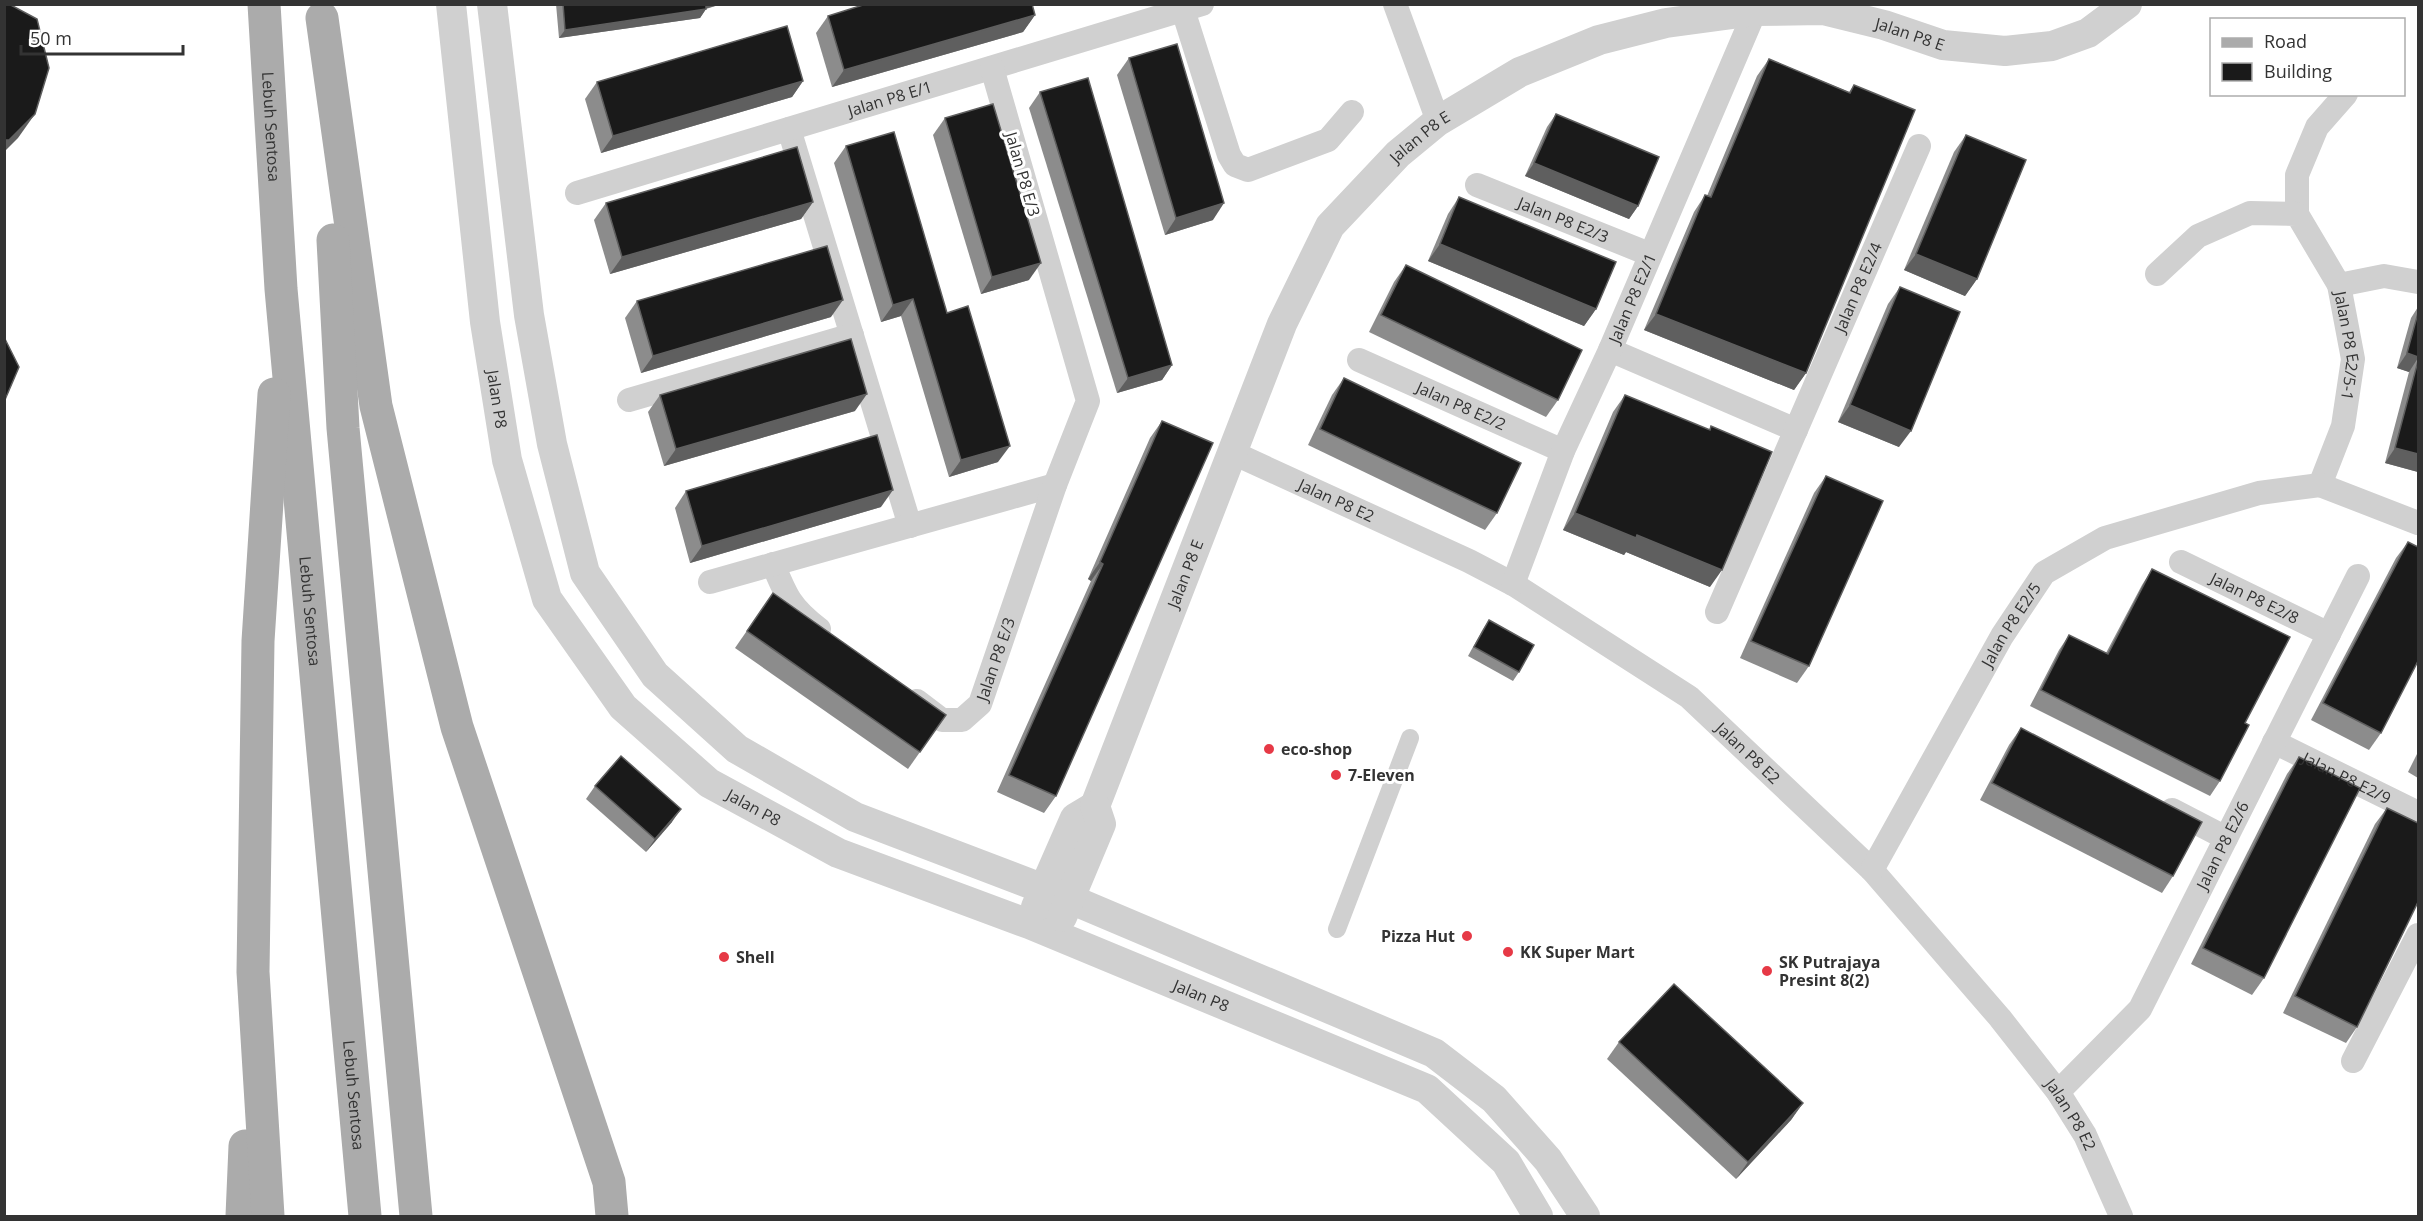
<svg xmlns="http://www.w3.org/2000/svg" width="2423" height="1221" viewBox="0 0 2423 1221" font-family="'Open Sans',sans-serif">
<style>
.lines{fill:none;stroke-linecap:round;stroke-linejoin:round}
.pedestrian{stroke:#d0d0d0;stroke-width:18}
.minor{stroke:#d0d0d0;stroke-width:24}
.tertiary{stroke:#d0d0d0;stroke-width:30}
.primary{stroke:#ababab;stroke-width:33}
.wall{fill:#8c8c8c}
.shaded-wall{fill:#5f5f5f}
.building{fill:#1a1a1a;stroke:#5f5f5f;stroke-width:1.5}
.poi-dot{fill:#e63946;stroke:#fff;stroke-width:2}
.labels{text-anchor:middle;stroke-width:6;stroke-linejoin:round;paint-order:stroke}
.street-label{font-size:16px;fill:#333;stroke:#fff}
.poi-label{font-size:16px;font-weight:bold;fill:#333;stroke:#fff;text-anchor:start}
</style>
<rect width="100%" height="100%" fill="#fff"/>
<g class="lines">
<polyline class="pedestrian" points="1337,929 1410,738"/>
<g class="minor">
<polyline points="1395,4 1438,121"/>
<polyline points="1183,10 1229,155 1235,165 1248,170 1328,140 1352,112"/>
<polyline points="789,129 910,526"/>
<path id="s1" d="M1477,185L1649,254"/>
<path id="s2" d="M577,193L1202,4"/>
<polyline points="2297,214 2297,175 2317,127 2346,94"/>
<path id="s3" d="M2157,274L2198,236L2250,213L2297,214L2339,285L2353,359L2343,426L2320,485"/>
<polyline points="2339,285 2384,276 2418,282"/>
<polyline points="1610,350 1796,430"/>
<path id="s4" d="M1359,360L1563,451"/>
<polyline points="629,400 852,335"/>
<path id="s5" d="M1231,452L1469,561L1513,584L1689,697L1872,870L2000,1018L2058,1092L2085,1135L2121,1216"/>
<polyline points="2320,485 2418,523"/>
<path id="s6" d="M2181,562L2329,634"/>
<path d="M773,564C786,596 791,608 819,629"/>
<polyline points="710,582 1055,485"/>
<path id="s7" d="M1513,584L1563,451L1610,350L1755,11"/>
<path id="s8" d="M1717,612L1919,146"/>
<path id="s9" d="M917,701L942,720H962L980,704L1055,485L1088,401L992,68"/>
<path id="s10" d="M2274,742L2418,813"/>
<polyline points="2172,810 2226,838"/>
<path id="s11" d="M1872,870L2002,636L2044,573L2105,538L2259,493L2320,485"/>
<polyline points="2353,1061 2418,935"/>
<path id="s12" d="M2058,1092L2140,1009L2358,576"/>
</g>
<g class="tertiary">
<path id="s13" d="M451,4L485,322L507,460L547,599L623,707L709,783L838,853L1029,924L1427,1089L1506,1162L1538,1216"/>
<polyline points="492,4 529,315 552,444 585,573 655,675 737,749 855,817 1070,899 1434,1053 1494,1099 1548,1160 1585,1216"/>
<path id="s14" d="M1095,806L1282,324L1330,226L1398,154L1438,121L1520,72L1599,40L1666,23L1755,11L1823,10L1884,25L1943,45L2005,51L2052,46L2088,33L2127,4"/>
<polyline points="1036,907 1075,818 1095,806"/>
<polyline points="1062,917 1101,824 1095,806"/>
</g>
<g class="primary">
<path id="s15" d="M264,4L281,289L365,1216"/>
<polyline points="322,18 376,406 457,727 609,1182 612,1216"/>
<polyline points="333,240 343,428 416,1216"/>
<polyline points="242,1216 245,1146"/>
<polyline points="268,1216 253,972 258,641 274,394"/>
</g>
</g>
<g class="wall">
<polygon points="556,4 722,4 706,9 700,18 559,38"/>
<polygon points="1035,15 1023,32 832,87 816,33 828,16"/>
<polygon points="1129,58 1213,220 1165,235 1117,75"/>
<polygon points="1769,59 1849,92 1854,85 1806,373 1794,390 1644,330 1694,212 1705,195 1707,196 1757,76"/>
<polygon points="803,81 792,97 601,153 585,99 597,82"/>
<polygon points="1040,92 1172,365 1162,380 1117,393 1029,108"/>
<polygon points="1556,114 1638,206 1629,219 1525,176 1547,127"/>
<polygon points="945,118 1029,280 981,294 933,135"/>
<polygon points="1966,135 1977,279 1965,296 1904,270 1954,152"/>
<polygon points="846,146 947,313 998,462 949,477 901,316 881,322 834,163"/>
<polygon points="1459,197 1596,309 1584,326 1428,261 1448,214"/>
<polygon points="813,202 801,219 610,274 594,220 606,203"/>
<polygon points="1406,265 1558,400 1546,417 1369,332 1394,282"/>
<polygon points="1900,287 1899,447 1838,422 1888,304"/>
<polygon points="637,301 831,317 641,373 625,318"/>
<polygon points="2418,307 2418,472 2385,463 2409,372 2397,368 2411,318"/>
<polygon points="1344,378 1497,513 1485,530 1308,445 1332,395"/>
<polygon points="660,395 855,411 664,466 648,412"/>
<polygon points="1625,395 1709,430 1711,426 1710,587 1626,552 1624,555 1563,530 1613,412"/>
<polygon points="1162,421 1056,796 1044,813 997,792 1091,581 1088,579 1150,438"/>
<polygon points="1826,476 1809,666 1797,683 1740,658 1814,493"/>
<polygon points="686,491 881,507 690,563 675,508"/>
<polygon points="2408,542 2381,733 2369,750 2311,720 2396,558"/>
<polygon points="2152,569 2245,723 2220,781 2210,796 2030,706 2059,650 2069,635 2106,653 2142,585"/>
<polygon points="773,593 946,715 908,769 735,648"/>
<polygon points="1489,620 1519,672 1513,681 1468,656 1483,629"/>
<polygon points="2021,728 2173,876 2162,893 1980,800 2009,745"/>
<polygon points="2418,752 2418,778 2408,772"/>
<polygon points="2299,757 2264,978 2252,995 2191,964 2287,774"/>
<polygon points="595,786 672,822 646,852 586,799"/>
<polygon points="2387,808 2357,1027 2346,1043 2283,1013 2375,824"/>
<polygon points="1619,1042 1803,1103 1791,1120 1736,1179 1607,1059"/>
</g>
<g class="shaded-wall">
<polygon points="704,4 722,4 704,9 706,9 700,18 559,38 565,30"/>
<polygon points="1035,15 1023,32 832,87 844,70"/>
<polygon points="803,81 792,97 601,153 613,136"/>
<polygon points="35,114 18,138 4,152 4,140"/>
<polygon points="1534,163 1638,206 1629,219 1525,176"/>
<polygon points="813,202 801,219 610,274 622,257"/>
<polygon points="1224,203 1213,220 1165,235 1176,218"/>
<polygon points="1440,244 1596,309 1584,326 1428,261"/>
<polygon points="1916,254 1977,279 1965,296 1904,270"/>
<polygon points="1041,263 1029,280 981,294 992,277"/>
<polygon points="913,299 901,316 881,322 893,305"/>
<polygon points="843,300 831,317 641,373 653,356"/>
<polygon points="1656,314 1806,373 1794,390 1644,330"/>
<polygon points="2407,353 2418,357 2418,358 2409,372 2397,368"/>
<polygon points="1172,365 1162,380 1117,393 1128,378"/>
<polygon points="867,394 855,411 664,466 676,449"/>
<polygon points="1850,405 1911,431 1899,447 1838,422"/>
<polygon points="1010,446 998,462 949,477 961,460"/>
<polygon points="2395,448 2418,454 2418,472 2385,463"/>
<polygon points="893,490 881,507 690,563 702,546"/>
<polygon points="1575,513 1637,535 1722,570 1710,587 1626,552 1624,555 1563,530"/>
<polygon points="1100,562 1103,564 1091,581 1088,579"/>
<polygon points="681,809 672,822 646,852 655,839"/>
<polygon points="1803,1103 1791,1120 1736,1179 1748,1162"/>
</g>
<g class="building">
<polygon points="4,4 9,4 37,19 49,68 35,114 9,140 4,140"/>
<polygon points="563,4 706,4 706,9 565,30"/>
<polygon points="866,4 1032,4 1035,15 844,70 828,16"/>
<polygon points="787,26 803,81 613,136 597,82"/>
<polygon points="1177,44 1224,203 1176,218 1129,58"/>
<polygon points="1769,59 1850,93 1854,85 1915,110 1806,373 1656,314 1705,195 1711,197"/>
<polygon points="1088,78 1172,365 1128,378 1040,92"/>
<polygon points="993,104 1041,263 992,277 945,118"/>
<polygon points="1556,114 1659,157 1638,206 1534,163"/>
<polygon points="894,132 947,313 968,306 1010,446 961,460 913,299 893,305 846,146"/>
<polygon points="1966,135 2026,160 1977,279 1916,254"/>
<polygon points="797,147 813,202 622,257 606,203"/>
<polygon points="1459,197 1616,262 1596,309 1440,244"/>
<polygon points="827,246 843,300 653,356 637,301"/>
<polygon points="1406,265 1582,350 1558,400 1381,315"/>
<polygon points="1900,287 1960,312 1911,431 1850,405"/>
<polygon points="2418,313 2418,357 2407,353"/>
<polygon points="4,337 19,367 4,402"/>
<polygon points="851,339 867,394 676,449 660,395"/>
<polygon points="2418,361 2418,454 2395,448"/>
<polygon points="1344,378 1521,463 1497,513 1320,429"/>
<polygon points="1625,395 1710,430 1711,426 1772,452 1722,570 1637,535 1636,538 1575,513"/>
<polygon points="1162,421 1213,443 1056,796 1009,775 1103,564 1100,562"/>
<polygon points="877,435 893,490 702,546 686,491"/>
<polygon points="1826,476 1883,501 1809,666 1751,641"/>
<polygon points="2408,542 2418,547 2418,661 2381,733 2323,703"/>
<polygon points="2152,569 2290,637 2245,723 2249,725 2220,781 2041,690 2069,635 2108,654"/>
<polygon points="773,593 946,715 920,752 747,631"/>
<polygon points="1489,620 1534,645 1519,672 1474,647"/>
<polygon points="2021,728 2202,822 2173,876 1992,783"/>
<polygon points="621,756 681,809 655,839 595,786"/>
<polygon points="2299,757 2360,788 2264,978 2203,948"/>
<polygon points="2387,808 2418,823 2418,902 2357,1027 2295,996"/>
<polygon points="1674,984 1803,1103 1748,1162 1619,1042"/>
</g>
<g class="poi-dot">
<circle cx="1269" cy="749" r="6"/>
<circle cx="1336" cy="775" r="6"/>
<circle cx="1467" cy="936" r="6"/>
<circle cx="1508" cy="952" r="6"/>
<circle cx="724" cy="957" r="6"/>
<circle cx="1767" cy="971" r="6"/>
</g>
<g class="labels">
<g class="street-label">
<text dy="6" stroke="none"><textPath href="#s14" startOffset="1275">Jalan P8 E</textPath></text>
<text dy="6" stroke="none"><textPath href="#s2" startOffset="327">Jalan P8 E/1</textPath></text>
<text dy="6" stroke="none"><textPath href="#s15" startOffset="123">Lebuh Sentosa</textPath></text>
<text dy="6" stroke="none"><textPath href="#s14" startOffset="753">Jalan P8 E</textPath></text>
<text transform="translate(1023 174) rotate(74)" y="6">Jalan P8 E/3</text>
<text dy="6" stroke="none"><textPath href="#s1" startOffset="93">Jalan P8 E2/3</textPath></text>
<text dy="6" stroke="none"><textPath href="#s8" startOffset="354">Jalan P8 E2/4</textPath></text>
<text dy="6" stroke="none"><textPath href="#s7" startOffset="310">Jalan P8 E2/1</textPath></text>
<text dy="6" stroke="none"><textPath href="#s3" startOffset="304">Jalan P8 E2/5-1</textPath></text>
<text dy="6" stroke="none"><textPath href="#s13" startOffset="398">Jalan P8</textPath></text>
<text dy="6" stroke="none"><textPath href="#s4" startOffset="112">Jalan P8 E2/2</textPath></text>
<text dy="6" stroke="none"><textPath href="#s5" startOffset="116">Jalan P8 E2</textPath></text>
<text dy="6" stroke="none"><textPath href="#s14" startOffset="249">Jalan P8 E</textPath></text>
<text dy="6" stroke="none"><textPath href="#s6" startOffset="82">Jalan P8 E2/8</textPath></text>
<text dy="6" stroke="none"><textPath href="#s15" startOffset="609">Lebuh Sentosa</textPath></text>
<text dy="6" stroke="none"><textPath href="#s11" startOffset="282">Jalan P8 E2/5</textPath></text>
<text dy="6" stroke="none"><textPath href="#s9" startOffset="123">Jalan P8 E/3</textPath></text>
<text dy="6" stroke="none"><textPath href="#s5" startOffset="602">Jalan P8 E2</textPath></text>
<text dy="6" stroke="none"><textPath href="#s10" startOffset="81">Jalan P8 E2/9</textPath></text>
<text dy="6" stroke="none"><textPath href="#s13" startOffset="902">Jalan P8</textPath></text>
<text dy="6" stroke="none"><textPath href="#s12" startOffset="300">Jalan P8 E2/6</textPath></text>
<text dy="6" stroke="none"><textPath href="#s13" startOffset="1388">Jalan P8</textPath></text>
<text dy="6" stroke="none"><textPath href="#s15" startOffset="1095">Lebuh Sentosa</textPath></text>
<text dy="6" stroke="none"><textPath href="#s5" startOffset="1088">Jalan P8 E2</textPath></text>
</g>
<g class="poi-label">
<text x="1281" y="755">eco-shop</text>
<text x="1348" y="781">7-Eleven</text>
<text x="1455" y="942" text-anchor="end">Pizza Hut</text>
<text x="1520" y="958">KK Super Mart</text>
<text x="736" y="963">Shell</text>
<text x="1779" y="968">SK Putrajaya<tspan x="1779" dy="18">Presint 8(2)</tspan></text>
</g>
</g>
<rect width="2423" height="1221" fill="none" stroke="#333333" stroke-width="12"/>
<rect x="2210" y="18" width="195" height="78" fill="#ffffff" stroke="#adadad" stroke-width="1.5"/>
<rect x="2222" y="38" width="30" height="9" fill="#ababab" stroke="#adadad" stroke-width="1.5"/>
<text x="2264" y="48" font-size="18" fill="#333333">Road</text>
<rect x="2222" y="63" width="30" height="18" fill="#1a1a1a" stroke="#adadad" stroke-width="1.5"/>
<text x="2264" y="78" font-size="18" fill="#333333">Building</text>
<path d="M21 45v9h162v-9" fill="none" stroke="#333333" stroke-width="3"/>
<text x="30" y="45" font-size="18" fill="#333333" stroke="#ffffff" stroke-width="4.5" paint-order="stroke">50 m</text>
</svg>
